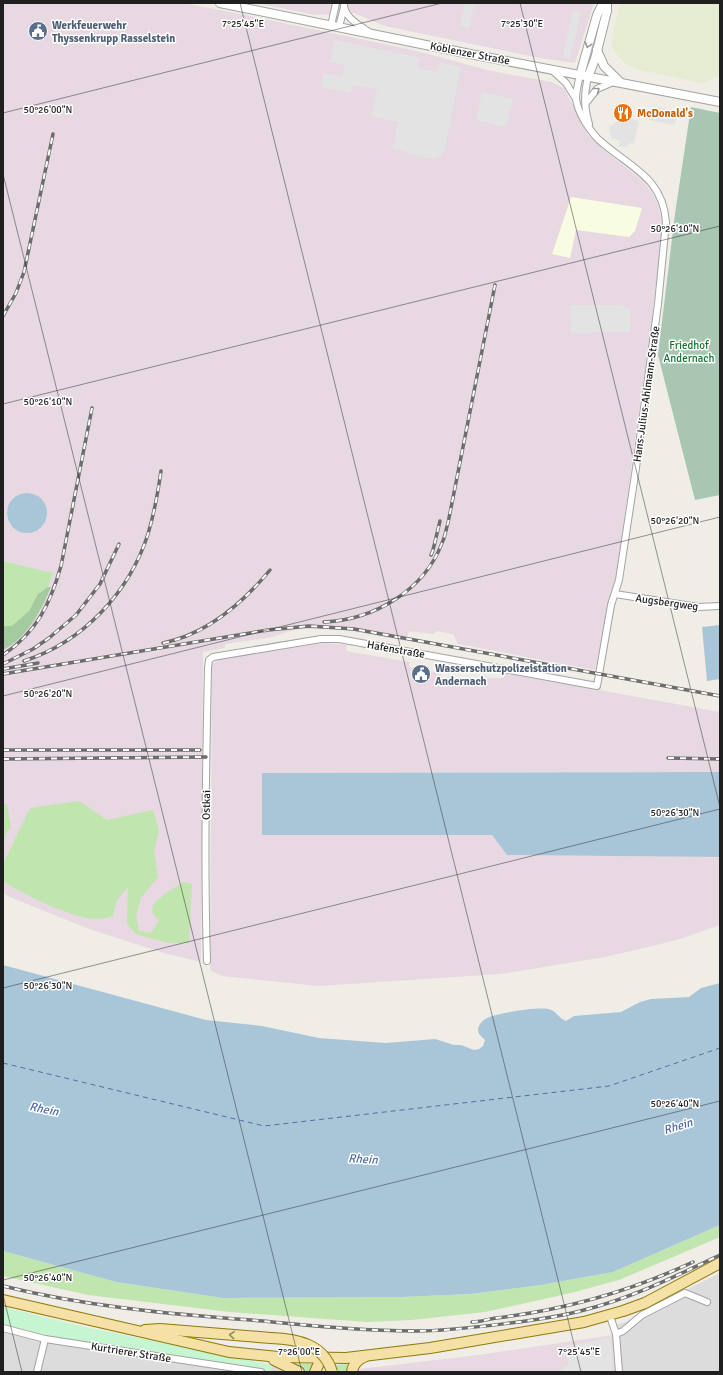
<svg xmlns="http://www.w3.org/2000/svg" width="723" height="1375" viewBox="0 0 723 1375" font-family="Signika,sans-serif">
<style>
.residential{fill:#dddcdc}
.industrial{fill:#e7d8e2;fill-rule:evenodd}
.education{fill:#f8fce1}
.farmland{fill:#e5ecd2}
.grass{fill:#c0e5af}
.forest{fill:#a3cb9e}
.cemetery{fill:#a8c6b2}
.park{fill:#c6f5d2}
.parking{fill:#e3e3e3}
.water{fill:#a9c6d9}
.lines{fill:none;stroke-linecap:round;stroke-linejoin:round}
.ferry{stroke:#526da7;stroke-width:1;stroke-dasharray:5 4;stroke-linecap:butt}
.minor-casing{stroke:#a3a3a3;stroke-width:8}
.tertiary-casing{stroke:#a3a3a3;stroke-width:10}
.primary-casing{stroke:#8d7a0c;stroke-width:12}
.minor{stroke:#fff;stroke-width:6}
.tertiary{stroke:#fff;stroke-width:8}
.primary{stroke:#f5e0a5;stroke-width:10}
.rail-casing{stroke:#6d6d6d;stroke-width:3.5}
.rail{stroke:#fff;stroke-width:2;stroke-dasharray:6;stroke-linecap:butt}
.primary-bridge-casing{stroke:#8d7a0c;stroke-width:12;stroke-linecap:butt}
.primary-bridge{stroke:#f5e0a5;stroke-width:10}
.oneway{stroke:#9a9a9a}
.oneway2{stroke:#958969}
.ticks{fill:none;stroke:#1f1f1f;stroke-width:1;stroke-opacity:0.45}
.labels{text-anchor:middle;stroke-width:3;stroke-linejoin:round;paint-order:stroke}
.service-label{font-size:11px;font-weight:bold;fill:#4e5e75;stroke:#fff;text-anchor:start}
.street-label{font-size:11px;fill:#1f1f1f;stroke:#fff}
.food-label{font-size:11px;font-weight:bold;fill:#c56008;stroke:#fff;text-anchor:start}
.park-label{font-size:11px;fill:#14752e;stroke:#fff}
.water-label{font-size:12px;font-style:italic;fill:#526da7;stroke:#fff}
.ticks-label{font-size:10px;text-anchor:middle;fill:#1f1f1f;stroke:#fff;stroke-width:3;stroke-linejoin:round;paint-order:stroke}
</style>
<rect width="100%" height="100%" fill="#efede6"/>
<g class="residential">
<polygon points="720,1273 720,1372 614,1372 613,1335 611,1327 636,1318 682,1292"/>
<polygon points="3,1324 43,1336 270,1371 273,1365 284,1372 3,1372"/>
</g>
<g class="industrial">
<path d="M3,3H183L245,15L413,50L491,71L551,82L564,88L588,135L606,152L643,181L654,196L658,205L661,218L662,231L650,336L616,577L611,592L595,670L458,644L453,634L437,631L434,634L409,631L406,641L345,630L326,629H301L290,631L272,637L225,644V648L203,652L201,962L164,953L89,929L10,897L3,893V626L52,573L3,561ZM7,508L46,519L43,525L38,530L10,525L7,517Z"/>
<polygon points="256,3 594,3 575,63 540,58 385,26 354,13 316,15"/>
<polygon points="323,643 347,645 346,651 410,662 409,667 441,673 441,676 451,685 460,683 466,683 469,678 504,678 505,673 720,712 720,772 262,773 262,835 492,835 507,855 720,857 720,925 677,940 605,957 500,974 318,986 222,976 211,971 210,967 212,665 219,659"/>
<polygon points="613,1335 614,1372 357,1372 359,1369 479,1355"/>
</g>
<polygon class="education" points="571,197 642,208 635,231 629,237 576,230 570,258 552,254"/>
<polygon class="farmland" points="620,3 720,3 720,76 702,83 636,69 626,64 616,53 612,45 613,33"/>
<g class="grass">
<polygon points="3,561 53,573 48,587 38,594 29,611 12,626 3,626"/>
<path d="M79,801L107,820L153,810L159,830L154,852L158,877L141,898L136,915L139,931L151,933L159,921L152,912L153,904L166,893L184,882L192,884L189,943H168L136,934L127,924L128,887L117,900L113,916C108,917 103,919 98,919C75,920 22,894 3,881V864L30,808Z"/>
<polygon points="3,804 7,804 11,828 7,831 3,845"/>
<polygon points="720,1225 720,1237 619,1280 571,1293 485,1312 412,1320 367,1322 230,1312 88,1295 3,1276 3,1251 116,1282 223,1298 402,1297 471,1294 541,1285 613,1272"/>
<polygon points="293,1364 316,1364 313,1372 305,1372"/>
<polygon points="352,1364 350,1372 336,1372 334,1365"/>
</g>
<path class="forest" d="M48,587H51C41,611 27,638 3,650V626H12L29,611L38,594Z"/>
<polygon class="cemetery" points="691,107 720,113 720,495 695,500 658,355 675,214"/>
<polygon class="park" points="3,1307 89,1328 273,1365 270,1371 43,1336 3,1324"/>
<g class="parking">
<polygon points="465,3 474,3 470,27 460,26"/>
<polygon points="573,10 581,12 570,59 563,57"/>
<polygon points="335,40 420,58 418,68 437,72 440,62 461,67 445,149 442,155 437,158 431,159 407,154 407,152 393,149 398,122 372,116 377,89 352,85 351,93 321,87 324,73 342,77 345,65 330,62"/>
<polygon points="482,92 513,99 506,127 476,120"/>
<polygon points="651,106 678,111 675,125 648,120"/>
<polygon points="622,118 639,121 634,144 629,143 627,147 619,146 620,141 611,138 609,127"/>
<polygon points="570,305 620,305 630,309 630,332 571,333"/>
<polygon points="611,1338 612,1372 562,1372 561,1368 569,1365 566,1356 564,1356 561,1347"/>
</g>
<g class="water">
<circle cx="27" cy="513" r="20"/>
<polygon points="720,625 720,679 707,681 702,627"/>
<polygon points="720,772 720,857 507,855 492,835 262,835 262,773"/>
<path d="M3,965L206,1020L262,1026L319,1038L386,1043L435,1039L454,1045H461L474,1050L479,1049L483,1046L485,1040C482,1037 478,1034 478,1030C478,1025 483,1020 487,1018C497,1013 537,1007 548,1009C556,1010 558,1018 566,1021L574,1016L621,1012L640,1002L651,999L689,997L701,988L720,983V1225L613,1272L541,1285L471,1294L402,1297L223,1298L116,1282L3,1251Z"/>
</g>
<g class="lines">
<polyline class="ferry" points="3,1063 264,1126 609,1086 720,1048"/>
<g class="minor-casing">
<g id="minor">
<path d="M344,3C343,17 359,25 369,32"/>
<polyline points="331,26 336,3"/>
<polyline points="339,27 344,7"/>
<polyline points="553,71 566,83 576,99"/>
<path d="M588,77C584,94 584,107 589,124"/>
<polyline points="586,103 597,89 613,82"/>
<polyline points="615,594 698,607 720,606"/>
<path d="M207,961C204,863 206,766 208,668L209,660L213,657L321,639H339L597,686L611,605L619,580L636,468L658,304L666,222C663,176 627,166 598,139C593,134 589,128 585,122C581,115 577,108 576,99C576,91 578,83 580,75"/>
<polyline points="610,1316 616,1334 619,1372"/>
<polyline points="3,1328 45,1339 261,1372"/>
<polyline points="616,1334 623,1331 642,1315 685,1293 707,1302"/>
<polyline points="37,1372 45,1339"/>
</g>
</g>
<g class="tertiary-casing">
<g id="tertiary">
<polyline points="220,3 470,54 720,102"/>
<polyline points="597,50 604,66 620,82"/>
<polyline points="580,75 597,15 603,3"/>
<polyline points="588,77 595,59 607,11 607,3"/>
</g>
</g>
<g class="primary-casing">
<g id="primary">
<polyline points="3,1300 229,1352 278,1357 346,1358 430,1348 584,1322 623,1311 645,1303 720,1263"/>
<polyline points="145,1330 160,1329 271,1338"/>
<polyline points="274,1360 299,1372"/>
<polyline points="315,1372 319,1363 325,1358"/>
<path d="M352,1372C353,1364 358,1359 366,1356"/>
</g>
</g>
<use href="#minor" class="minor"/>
<use href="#tertiary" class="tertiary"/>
<use href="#primary" class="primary"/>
<g class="rail-casing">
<g id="rail">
<polyline points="3,316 16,293 24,272 53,134"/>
<polyline points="431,555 433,550 440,521"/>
<path d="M324,622C373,620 424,591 442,543C445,537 446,529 448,523L495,285"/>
<path d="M163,643C207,634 242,604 270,570"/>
<path d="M3,655C37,632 50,604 61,566L92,408"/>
<path d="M24,661C83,642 129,593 148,534C154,514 158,492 161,471"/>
<polyline points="3,664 33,649 49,638 76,615 100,584 119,544"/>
<polyline points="3,669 38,663"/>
<polyline points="3,674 268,630 309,626 354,629 720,696"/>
<polyline points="3,750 200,750"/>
<polyline points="668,758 720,759"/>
<polyline points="3,759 206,757"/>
<path d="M3,1286C84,1306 168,1314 251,1320C306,1325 361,1331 416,1331C450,1331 485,1326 519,1322C541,1319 563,1316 584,1310C632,1298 676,1276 720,1255"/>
<path d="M472,1322C480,1322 488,1319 496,1318C564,1310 631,1291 693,1262"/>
</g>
</g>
<use href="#rail" class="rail"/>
<g class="primary-bridge-casing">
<path id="primary-bridge" d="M271,1338C297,1339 324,1344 332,1372"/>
</g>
<use href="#primary-bridge" class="primary-bridge"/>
</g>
<defs><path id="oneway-chevron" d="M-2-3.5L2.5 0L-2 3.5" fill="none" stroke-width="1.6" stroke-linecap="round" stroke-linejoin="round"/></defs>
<g class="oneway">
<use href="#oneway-chevron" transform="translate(588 45) rotate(107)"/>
<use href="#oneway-chevron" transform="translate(597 90) rotate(-38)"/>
</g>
<use class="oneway2" href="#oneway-chevron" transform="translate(232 1335) rotate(-175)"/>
<path class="ticks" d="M240,3L581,1372M520,3L720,807M3,113L442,3M3,174L302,1372M3,404L720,226M3,696L720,517M3,988L720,809M3,1280L720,1101M3,1295L22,1372"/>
<defs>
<g id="civic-disc" transform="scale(1)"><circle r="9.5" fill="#5c6f8a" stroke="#fff"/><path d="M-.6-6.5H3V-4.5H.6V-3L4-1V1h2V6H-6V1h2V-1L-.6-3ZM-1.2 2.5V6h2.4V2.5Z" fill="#fff"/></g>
<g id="restaurant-disc" transform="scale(1)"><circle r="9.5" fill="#e8710a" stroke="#fff"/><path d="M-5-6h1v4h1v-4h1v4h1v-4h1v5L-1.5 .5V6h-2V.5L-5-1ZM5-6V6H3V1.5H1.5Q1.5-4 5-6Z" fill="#fff"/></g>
</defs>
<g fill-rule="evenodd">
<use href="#civic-disc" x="38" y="31"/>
<use href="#restaurant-disc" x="623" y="113"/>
<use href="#civic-disc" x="421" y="674"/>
</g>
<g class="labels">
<g class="service-label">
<text x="52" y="29">Werkfeuerwehr<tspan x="52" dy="13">Thyssenkrupp Rasselstein</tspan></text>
<text x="435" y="672">Wasserschutzpolizeistation<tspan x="435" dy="13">Andernach</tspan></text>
</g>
<g class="street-label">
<text transform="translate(470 53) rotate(11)" y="4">Koblenzer Straße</text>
<text transform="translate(646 394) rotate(-82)" y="4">Hans-Julius-Ahlmann-Straße</text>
<text transform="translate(667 602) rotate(8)" y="4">Augsbergweg</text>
<text transform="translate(396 649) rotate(10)" y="4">Hafenstraße</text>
<text transform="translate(206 805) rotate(-89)" y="4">Ostkai</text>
<text transform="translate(131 1352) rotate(9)" y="4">Kurtrierer Straße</text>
</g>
<g class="food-label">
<text x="637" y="117">McDonald's</text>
</g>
<g class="park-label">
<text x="689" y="349">Friedhof<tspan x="689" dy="13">Andernach</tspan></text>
</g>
<g class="water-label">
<text transform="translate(44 1109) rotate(11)" y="4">Rhein</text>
<text transform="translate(678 1126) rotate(-17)" y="4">Rhein</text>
<text transform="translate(363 1159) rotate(3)" y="4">Rhein</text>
</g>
</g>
<g class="ticks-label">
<text x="243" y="27">7°25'45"E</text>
<text x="522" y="27">7°25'30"E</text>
<text x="48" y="113">50°26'00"N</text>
<text x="675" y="232">50°26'10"N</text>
<text x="48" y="405">50°26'10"N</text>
<text x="675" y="524">50°26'20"N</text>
<text x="48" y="697">50°26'20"N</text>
<text x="675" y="816">50°26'30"N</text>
<text x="48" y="989">50°26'30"N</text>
<text x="675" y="1107">50°26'40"N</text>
<text x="48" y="1281">50°26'40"N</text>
<text x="299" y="1355">7°26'00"E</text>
<text x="579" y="1355">7°25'45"E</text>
</g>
<rect width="723" height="1375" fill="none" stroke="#1f1f1f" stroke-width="8"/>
</svg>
